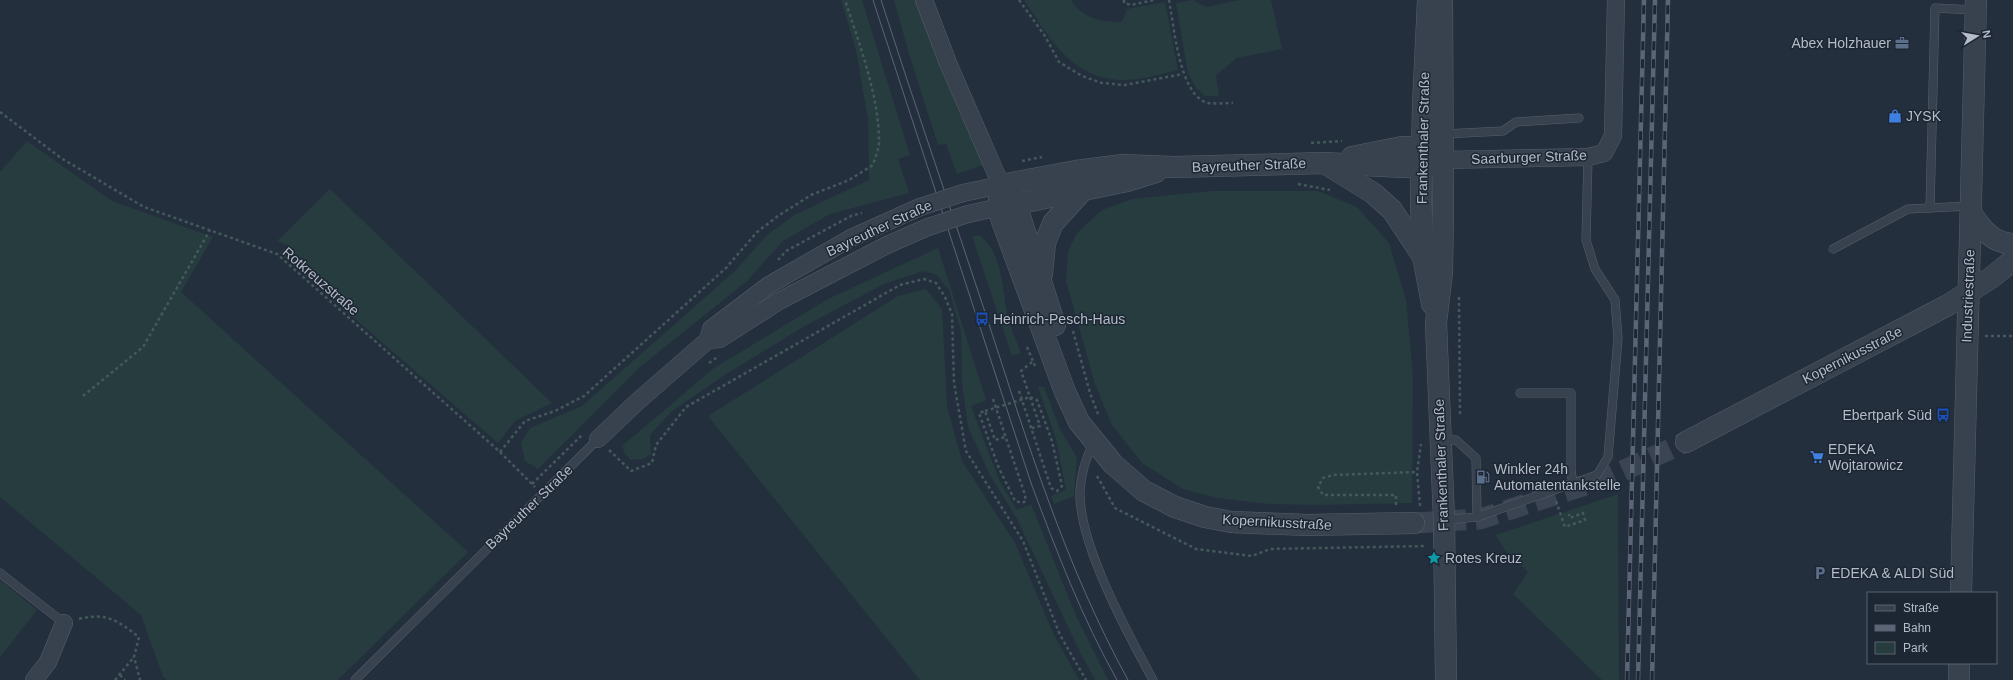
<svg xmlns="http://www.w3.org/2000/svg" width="2013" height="680" viewBox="0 0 2013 680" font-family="Helvetica,sans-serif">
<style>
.green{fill:#263c3f}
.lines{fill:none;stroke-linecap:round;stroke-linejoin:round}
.tertiary-tunnel{stroke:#3a4453;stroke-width:21;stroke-dasharray:21 10;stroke-linecap:butt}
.service-casing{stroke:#565f6c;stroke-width:9}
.minor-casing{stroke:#565f6c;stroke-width:18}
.tertiary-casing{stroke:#565f6c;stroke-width:22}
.path{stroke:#44595c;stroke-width:2.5;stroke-dasharray:3 3;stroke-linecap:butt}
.service{stroke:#38414e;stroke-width:8}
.minor{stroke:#38414e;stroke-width:17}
.tertiary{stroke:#38414e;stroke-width:21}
.tram{stroke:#5a6575;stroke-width:1}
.rail-casing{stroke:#5a6575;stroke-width:4.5}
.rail{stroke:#1d2633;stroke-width:3;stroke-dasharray:9;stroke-linecap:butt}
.minor-bridge-casing{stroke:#565f6c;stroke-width:18;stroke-linecap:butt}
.path-bridge{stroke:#44595c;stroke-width:2.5;stroke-dasharray:3 3;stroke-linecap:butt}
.minor-bridge{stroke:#38414e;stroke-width:17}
.labels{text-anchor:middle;stroke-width:3;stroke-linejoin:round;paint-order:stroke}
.poi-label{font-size:14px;fill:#b4bcc9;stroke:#1d2633;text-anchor:start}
.street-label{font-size:14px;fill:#b4bcc9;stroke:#1d2633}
</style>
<rect width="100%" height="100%" fill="#242f3e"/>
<g class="green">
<polygon points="841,0 862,0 910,155 898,159 909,193 830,214 783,241 747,281 640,367 538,469 525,461 521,443 530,428 582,406 736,270 766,236 794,215 869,180 868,120 856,50"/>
<polygon points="894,0 932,0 952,60 998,160 957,174 946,144 938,145 909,54"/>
<path d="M1024,0H1071C1083,19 1101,22 1122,22L1127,9L1165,2L1178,70C1161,74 1141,80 1124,80C1072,80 1049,37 1024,0Z"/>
<polygon points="1193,0 1206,7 1239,0 1271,0 1282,49 1237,58 1216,75 1219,96 1205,96 1197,89 1188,74 1176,3"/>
<polygon points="27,141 112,201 213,237 181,292 468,552 338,680 167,680 163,677 141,615 0,497 0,172"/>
<polygon points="330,189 552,403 515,421 498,443 279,253 289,246 277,241"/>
<polygon points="1212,191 1318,191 1357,207 1389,243 1406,300 1413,376 1412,503 1315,505 1270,504 1217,498 1183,489 1142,463 1112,425 1095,384 1066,281 1068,251 1077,233 1102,210 1132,199"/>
<path d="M979,235C1004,253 1002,292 1008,318C1011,330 1017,342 1021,353L1012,356L972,236Z"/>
<polygon points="938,248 986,400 971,406 1000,482 1017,510 1031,504 1077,618 1108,680 1095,680 1080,652 1017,519 990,475 968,427 962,383 961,331 949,290 937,275 923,271 884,284 803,327 723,376 671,412 650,435 651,454 643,459 631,460 625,454 622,446 714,368 828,299"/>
<polygon points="926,289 942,309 947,406 962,461 1015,543 1054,635 1079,680 920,680 708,416 898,296"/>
<polygon points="1038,387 1044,387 1060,429 1077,458 1074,496 1054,504 1051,496 1066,490 1056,439"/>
<polygon points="1618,494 1619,680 1602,680 1513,594 1528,572 1505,550 1496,535"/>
<polygon points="0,580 37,610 0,657"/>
</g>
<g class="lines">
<polyline class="tertiary-tunnel" points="1414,523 1480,519 1607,478 1686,442"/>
<g class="service-casing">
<g id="service">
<polyline points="1444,134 1503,131 1516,122 1579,118"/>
<polyline points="1930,208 1935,8 1975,10"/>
<polyline points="1833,249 1908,209 1970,206"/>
<polyline points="1520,393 1571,393 1571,470 1573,484"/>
<polyline points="1441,440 1456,440 1476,458 1477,517"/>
<path d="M1094,442C1086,457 1081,474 1080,491C1078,543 1128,634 1153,680"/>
<polyline points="1444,520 1477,517 1597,475 1608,457 1618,338 1615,300 1595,269 1586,240 1588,157"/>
<polyline points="0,573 64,623"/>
<polyline points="355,680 598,439"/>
</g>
</g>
<g class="minor-casing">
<g id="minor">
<polyline points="924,0 948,63 1001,185 963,193"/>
<polyline points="1444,160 1588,157 1604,153 1613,136 1616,0"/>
<polyline points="968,214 1009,205"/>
<polyline points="708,340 720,339 779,301 887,245 928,227"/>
<polyline points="598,439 638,401 708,340 711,329 769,285 851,238 920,207"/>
<polyline points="34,680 48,662 64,623"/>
</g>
</g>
<g class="tertiary-casing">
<g id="tertiary">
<polyline points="1428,0 1423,106 1421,202 1423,256 1432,304"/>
<polyline points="1442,0 1443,211 1442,272 1436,323 1444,520 1446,680"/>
<polyline points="1352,157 1402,147 1422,147 1434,154"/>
<polyline points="1326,164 1373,193 1392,210 1422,255"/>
<polyline points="1001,185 998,207 1002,221 1065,392 1079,422 1113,464 1144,491 1175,507 1205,517 1231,522 1307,525 1414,523"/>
<polyline points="1001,185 1076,171 1123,165 1174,167 1324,163 1403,167 1422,167 1444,160"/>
<polyline points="1001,185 1016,204 1055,325"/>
<polyline points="1016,204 1127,181 1156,172"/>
<path d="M1971,213C1982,229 1992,243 2013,244"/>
<polyline points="1042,274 1045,243 1053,223 1083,190"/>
<polyline points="1686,442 1948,305 1991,278 2013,260"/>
<polyline points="1961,593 1976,0"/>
<polyline points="1959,680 1959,663"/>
</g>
</g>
<g class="path">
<polyline points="1019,0 1045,36 1059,62 1082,76 1102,83 1125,85 1183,74"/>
<polyline points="1124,0 1124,3 1131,5 1154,0"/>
<path d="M1169,0C1174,25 1179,96 1208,103C1216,104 1226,103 1233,103"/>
<polyline points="0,112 61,158 144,207 277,254 500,452 535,487"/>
<polyline points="1311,143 1342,141"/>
<polyline points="1022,161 1042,157"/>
<polyline points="1298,184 1330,190"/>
<polyline points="778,260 786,251 851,216 862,213"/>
<polyline points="1459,297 1460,414"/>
<polyline points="1073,331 1090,393 1098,414"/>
<polyline points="1985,336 2013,336"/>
<polyline points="1027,347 1035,366"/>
<polyline points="1032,362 1021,371 1040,426 1032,428"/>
<polyline points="709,363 719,356"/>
<polyline points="1019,391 1051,488 1057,491 1062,486 1052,441 1037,400 1030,397"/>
<polyline points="83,396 143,347 210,230"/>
<polyline points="993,399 1025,495 1026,501 1022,503 1015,501 998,466 979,413 985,411 995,440 1005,437"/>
<polyline points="609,450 631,471 652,463 656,445 686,407 900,285 924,279 936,283 945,297 952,314 954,383 966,451 1023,541 1060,635 1086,680"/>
<path d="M500,452L525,421L555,411L584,396L726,268L757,232L778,216L811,195L849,180L873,165C875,158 878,151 879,144C880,99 859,43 845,0"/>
<polyline points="1097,476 1115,508 1196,549 1252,556 1270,549 1426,546"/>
<polyline points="532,484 582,435"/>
<polyline points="1556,501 1565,527 1585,520 1583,513 1570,518 1569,514"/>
<polyline points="1396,505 1396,495 1323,495 1318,487 1323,478 1333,475 1417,472"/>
<polyline points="1420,506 1417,472 1421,444"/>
<path d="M79,619C107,612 118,621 139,637L134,657L140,680"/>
<polyline points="120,675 125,680"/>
<polyline points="115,680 134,657"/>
</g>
<use href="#service" class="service"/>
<use href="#minor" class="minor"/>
<use href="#tertiary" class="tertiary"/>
<g class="tram">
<path d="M873,0L1031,483C1056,550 1082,618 1117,680"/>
<path d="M881,0C915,106 952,212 987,318C1027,441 1065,565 1128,680"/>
</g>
<g class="rail-casing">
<g id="rail">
<polyline points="1627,680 1644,0"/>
<polyline points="1638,680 1655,0"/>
<polyline points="1652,680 1668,0"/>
</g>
</g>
<use href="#rail" class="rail"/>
<g class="minor-bridge-casing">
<g id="minor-bridge">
<polyline points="920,207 963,193"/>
<polyline points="928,227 968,214"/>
</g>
</g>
<polyline class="path-bridge" points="985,411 1030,397"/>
<use href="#minor-bridge" class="minor-bridge"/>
</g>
<defs>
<g id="office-bare" transform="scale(1.08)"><path d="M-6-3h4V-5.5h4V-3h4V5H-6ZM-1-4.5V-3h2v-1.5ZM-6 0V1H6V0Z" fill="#5c6f8a" stroke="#1d2633" stroke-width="2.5" paint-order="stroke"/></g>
<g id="shop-bare" transform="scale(1.08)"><path d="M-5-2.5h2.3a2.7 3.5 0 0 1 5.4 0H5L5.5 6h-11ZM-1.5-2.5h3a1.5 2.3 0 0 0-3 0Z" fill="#3f7fe0" stroke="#1d2633" stroke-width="2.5" paint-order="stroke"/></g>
<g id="bus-bare" transform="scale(1.08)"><path d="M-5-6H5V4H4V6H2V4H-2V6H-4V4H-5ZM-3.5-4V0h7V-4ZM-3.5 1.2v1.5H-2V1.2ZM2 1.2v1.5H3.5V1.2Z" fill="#1a4fb4" stroke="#1d2633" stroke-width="2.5" paint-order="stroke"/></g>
<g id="supermarket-bare" transform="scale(1.08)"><path d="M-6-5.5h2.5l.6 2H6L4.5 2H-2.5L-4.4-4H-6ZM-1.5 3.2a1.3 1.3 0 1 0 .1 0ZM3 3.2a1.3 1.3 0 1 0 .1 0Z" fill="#3f7fe0" stroke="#1d2633" stroke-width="2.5" paint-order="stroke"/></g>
<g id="fuel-bare" transform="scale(1.08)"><path d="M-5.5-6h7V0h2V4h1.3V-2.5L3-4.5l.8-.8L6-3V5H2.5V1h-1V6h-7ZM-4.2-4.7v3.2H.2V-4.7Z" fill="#5c6f8a" stroke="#1d2633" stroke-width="2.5" paint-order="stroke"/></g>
<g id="sight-bare" transform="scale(1.08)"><path d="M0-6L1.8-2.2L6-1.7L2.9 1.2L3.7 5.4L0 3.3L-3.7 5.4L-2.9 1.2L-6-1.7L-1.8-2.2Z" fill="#0f9aa8" stroke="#1d2633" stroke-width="2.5" paint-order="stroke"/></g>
<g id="parking-bare" transform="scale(1.08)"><path d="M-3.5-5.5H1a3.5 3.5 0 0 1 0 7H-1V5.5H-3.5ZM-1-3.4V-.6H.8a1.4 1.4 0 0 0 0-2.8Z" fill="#5c6f8a" stroke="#1d2633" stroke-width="2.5" paint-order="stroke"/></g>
</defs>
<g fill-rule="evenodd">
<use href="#office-bare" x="1902" y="43"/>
<use href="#shop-bare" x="1895" y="116"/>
<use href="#bus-bare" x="982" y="319"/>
<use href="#bus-bare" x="1943" y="415"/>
<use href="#supermarket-bare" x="1817" y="457"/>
<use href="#fuel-bare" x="1483" y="477"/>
<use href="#sight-bare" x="1434" y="558"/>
<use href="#parking-bare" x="1820" y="573"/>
</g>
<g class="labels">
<g class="poi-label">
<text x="1891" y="48" text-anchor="end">Abex Holzhauer</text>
<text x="1906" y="121">JYSK</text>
<text x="993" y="324">Heinrich-Pesch-Haus</text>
<text x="1932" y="420" text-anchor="end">Ebertpark Süd</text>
<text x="1828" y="454">EDEKA<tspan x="1828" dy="16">Wojtarowicz</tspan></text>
<text x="1494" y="474">Winkler 24h<tspan x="1494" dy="16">Automatentankstelle</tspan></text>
<text x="1445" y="563">Rotes Kreuz</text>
<text x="1831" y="578">EDEKA &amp; ALDI Süd</text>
</g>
<g class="street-label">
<text transform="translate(1423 138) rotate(-89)" y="5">Frankenthaler Straße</text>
<text transform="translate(1529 157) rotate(-2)" y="5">Saarburger Straße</text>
<text transform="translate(1249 165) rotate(-2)" y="5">Bayreuther Straße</text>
<text transform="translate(879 228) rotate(-25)" y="5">Bayreuther Straße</text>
<text transform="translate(321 281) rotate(41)" y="5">Rotkreuzstraße</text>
<text transform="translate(1968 296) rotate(-88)" y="5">Industriestraße</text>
<text transform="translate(1852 355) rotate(-27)" y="5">Kopernikusstraße</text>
<text transform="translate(1441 465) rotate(-92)" y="5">Frankenthaler Straße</text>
<text transform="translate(529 507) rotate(-44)" y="5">Bayreuther Straße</text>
<text transform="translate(1277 522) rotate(3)" y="5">Kopernikusstraße</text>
</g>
</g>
<rect x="1867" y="592" width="130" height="72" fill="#1d2633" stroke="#59626f"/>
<rect x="1875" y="605" width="20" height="6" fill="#38414e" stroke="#59626f"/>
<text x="1903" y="612" font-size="12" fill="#b4bcc9">Straße</text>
<rect x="1875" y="625" width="20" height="6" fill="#5a6575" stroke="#59626f"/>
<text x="1903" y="632" font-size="12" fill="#b4bcc9">Bahn</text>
<rect x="1875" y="642" width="20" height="12" fill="#263c3f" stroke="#59626f"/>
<text x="1903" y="652" font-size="12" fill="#b4bcc9">Park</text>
<g transform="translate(1977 36) rotate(79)" stroke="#1d2633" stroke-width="3" paint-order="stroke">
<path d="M0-3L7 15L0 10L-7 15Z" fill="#b4bcc9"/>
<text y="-6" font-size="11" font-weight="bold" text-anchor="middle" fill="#b4bcc9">N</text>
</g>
</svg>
